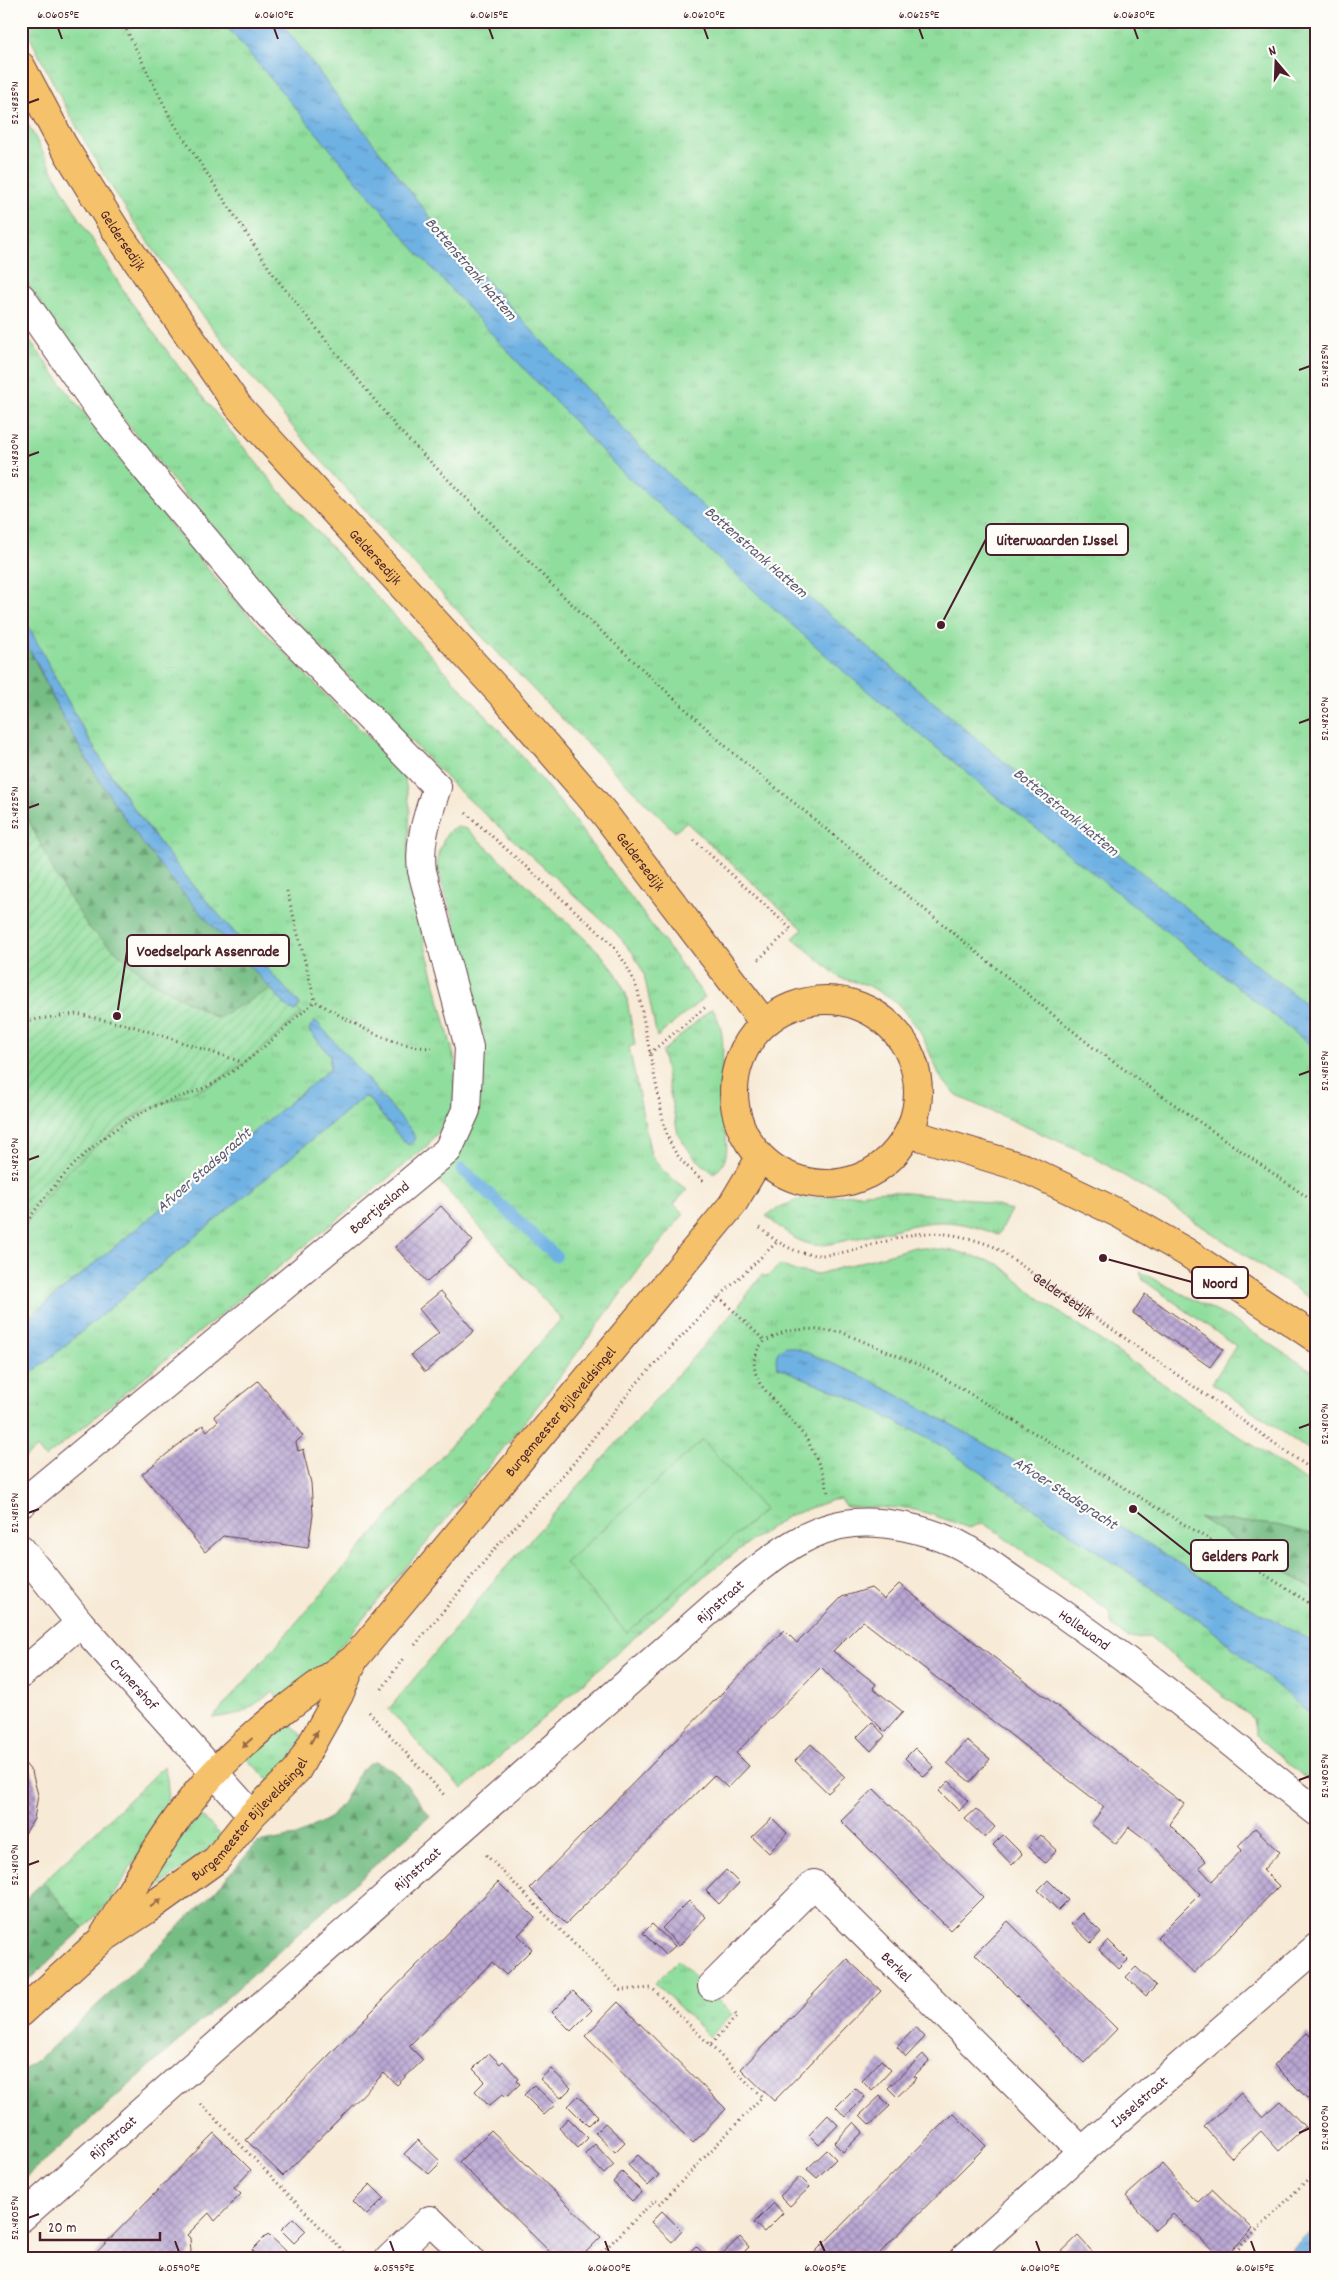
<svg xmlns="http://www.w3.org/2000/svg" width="1338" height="2280" viewBox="0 0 1338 2280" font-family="Dekko,sans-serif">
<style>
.grass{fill:url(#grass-tufts);stroke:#6d7e64}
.forest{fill:url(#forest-firs);stroke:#5f6e58}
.garden{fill:url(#garden-furrows);stroke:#6d7e64}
.pitch{fill:#90de9d;stroke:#6d7e64}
.water{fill:url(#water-ripples);stroke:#5c6887}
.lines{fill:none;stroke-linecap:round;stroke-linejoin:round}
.stream{stroke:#6eb1e3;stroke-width:12}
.building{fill:url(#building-cross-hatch)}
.minor-casing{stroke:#643d45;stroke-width:30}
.major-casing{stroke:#643d45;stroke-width:30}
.path{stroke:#643d45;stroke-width:3;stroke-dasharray:1 4;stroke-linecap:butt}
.minor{stroke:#fff;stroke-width:28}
.major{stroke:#f5c16b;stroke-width:28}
.oneway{fill:#976848}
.ticks{fill:none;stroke:#4a1f2b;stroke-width:2}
.labels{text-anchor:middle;stroke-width:4.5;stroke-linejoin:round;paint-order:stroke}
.street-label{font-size:15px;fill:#4a1f2b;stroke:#fdfcf7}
.water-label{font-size:16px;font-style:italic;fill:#585975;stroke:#fdfcf7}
.leader{fill:none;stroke:#4a1f2b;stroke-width:2}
.callout-dot{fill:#4a1f2b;stroke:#fdfcf7;stroke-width:2}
.callout{fill:#fdfcf7;stroke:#4a1f2b;stroke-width:2}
.callout-label{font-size:16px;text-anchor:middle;font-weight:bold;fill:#4a1f2b}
.neatline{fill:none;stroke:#4a1f2b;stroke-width:2}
.ticks-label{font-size:12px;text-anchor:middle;fill:#4a1f2b}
</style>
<defs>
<pattern id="grass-tufts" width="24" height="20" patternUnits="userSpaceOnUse" patternTransform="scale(1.25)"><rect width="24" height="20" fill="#90de9d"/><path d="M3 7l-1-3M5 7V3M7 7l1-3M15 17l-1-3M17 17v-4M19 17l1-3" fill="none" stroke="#7ebe87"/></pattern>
<pattern id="forest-firs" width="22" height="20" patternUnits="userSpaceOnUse" patternTransform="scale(1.25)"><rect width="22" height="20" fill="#74bd84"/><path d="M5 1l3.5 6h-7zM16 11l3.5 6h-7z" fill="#61996c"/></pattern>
<pattern id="garden-furrows" width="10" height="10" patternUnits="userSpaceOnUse" patternTransform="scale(1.25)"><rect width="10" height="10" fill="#90de9d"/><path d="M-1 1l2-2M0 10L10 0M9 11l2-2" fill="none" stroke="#7ebe87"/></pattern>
<pattern id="water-ripples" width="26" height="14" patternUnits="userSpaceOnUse" patternTransform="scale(1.25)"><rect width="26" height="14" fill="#6eb1e3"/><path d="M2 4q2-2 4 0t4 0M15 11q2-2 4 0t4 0" fill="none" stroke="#5c8fb8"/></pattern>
<pattern id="building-cross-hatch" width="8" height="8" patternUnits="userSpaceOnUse" patternTransform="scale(1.25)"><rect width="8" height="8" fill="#baa8d4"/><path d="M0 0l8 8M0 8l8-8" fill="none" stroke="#9988ac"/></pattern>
</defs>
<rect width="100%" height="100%" fill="#fdfcf7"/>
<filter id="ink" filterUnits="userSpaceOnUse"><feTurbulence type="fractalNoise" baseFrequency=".02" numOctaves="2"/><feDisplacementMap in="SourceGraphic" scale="10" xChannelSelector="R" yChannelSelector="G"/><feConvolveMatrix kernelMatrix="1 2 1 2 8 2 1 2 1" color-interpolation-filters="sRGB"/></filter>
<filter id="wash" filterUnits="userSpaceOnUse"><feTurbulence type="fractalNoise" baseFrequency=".0096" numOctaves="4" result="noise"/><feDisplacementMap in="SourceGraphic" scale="20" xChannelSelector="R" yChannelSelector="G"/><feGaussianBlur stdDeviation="1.12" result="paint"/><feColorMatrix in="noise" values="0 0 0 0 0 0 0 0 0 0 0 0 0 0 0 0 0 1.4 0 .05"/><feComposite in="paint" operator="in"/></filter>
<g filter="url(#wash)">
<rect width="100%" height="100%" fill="#f7ead6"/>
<g class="grass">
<path d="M22,21H1317V1303L1152,1193L1092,1156L957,1096L941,1078L919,1029L897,1003L868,985L840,978L793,938L803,929L686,822L675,832C527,685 380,536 249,374C210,325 170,275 135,223C92,159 56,90 22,21Z"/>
<polygon points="21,111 66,196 126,295 187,378 277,488 512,744 567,811 705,997 657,1037 644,974 633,953 615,932 455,787 286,611 174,482 121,416 62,335 21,274"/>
<polygon points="21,328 63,386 179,535 234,600 338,708 403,770 410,808 408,859 412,895 457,1068 452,1114 426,1147 45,1458 37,1448 21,1461 21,1382 363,1097 367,1097 404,1142 375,1087 345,1057 309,1030 330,1055 330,1069 21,1324 21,1230 41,1203 71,1168 105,1138 135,1117 153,1107 207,1087 226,1075 302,1014 297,1009 299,1006 183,874 137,813 102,761 21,622"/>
<polygon points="458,827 467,829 600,953 616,973 626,994 635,1045 629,1047 651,1155 664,1172 687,1190 674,1204 684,1214 646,1260 543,1399 443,1523 322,1668 279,1700 273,1692 242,1713 213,1718 561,1319 432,1173 474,1064 454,919 437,869 438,854 445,837 451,829"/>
<path d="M712,1008C730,1036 720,1064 720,1094C720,1115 739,1162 713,1173L693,1156L678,1134L662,1052Z"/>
<path d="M885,1191L971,1199L1011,1210L998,1235C935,1209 914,1228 853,1239C841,1241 827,1246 815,1245C796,1243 781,1228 766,1216L779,1207L801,1199Z"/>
<polygon points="915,1247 956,1251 999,1264 1037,1297 1317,1489 1317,1788 1256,1736 1253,1719 1149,1637 1128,1638 1112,1626 1110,1611 983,1523 969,1528 930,1514 908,1508 846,1507 840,1499 832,1500 788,1516 748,1543 703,1577 463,1789 435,1763 389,1709 499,1575 737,1308 762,1275 767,1277 780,1265 795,1271 818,1274"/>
<polygon points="1140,1272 1233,1320 1317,1374 1317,1456 1212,1383 1236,1346 1143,1280"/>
<polygon points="287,1720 303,1737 288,1763 270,1780 248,1761 247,1757"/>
<path d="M164,1766C169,1782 169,1795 165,1812L110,1901L83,1929L43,1882Z"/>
<polygon points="199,1814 220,1834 220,1839 155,1890 151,1887 150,1882 196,1815"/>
<polygon points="678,1960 732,2014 710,2037 655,1983"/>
</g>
<g class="forest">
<polygon points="21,639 28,646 54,701 85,757 123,816 204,916 271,989 218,1018 150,981 88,927 57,878 21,805"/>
<polygon points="1199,1518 1277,1525 1312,1534 1317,1537 1317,1591"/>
<path d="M374,1762C398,1767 415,1797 430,1816L21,2182V2072L47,2052L139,1966L216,1890L257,1843L296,1836L331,1817L343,1802L360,1771L368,1764Z"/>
<polygon points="43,1882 83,1929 21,1987 21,1903"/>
</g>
<path class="garden" d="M21,805L57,878L88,927L150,981L217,1018L271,989L290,1010L297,1009L302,1014C273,1039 242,1069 208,1086C184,1098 156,1102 134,1117C88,1148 53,1186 21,1230Z"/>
<polygon class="pitch" points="703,1440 764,1510 627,1633 565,1563"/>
<g class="water">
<polygon points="222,21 280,21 442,233 638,445 724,526 1022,777 1317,1013 1317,1050 999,799 849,676 619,469 515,359 416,251"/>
<path d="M21,622L26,624L31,631C54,674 76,719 102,761C157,849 228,927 299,1003V1006L295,1011L290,1010C233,947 171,886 123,816C98,779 75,741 55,702C44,681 37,656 21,639Z"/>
<polygon points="314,1022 317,1022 412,1131 415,1139 409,1145 404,1142 367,1097 363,1097 21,1382 21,1324 330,1069 330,1055 309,1030 310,1027"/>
<path d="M786,1346L799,1349L866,1378L954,1426L1069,1493L1238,1601L1317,1644V1720L1207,1626L942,1446L847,1396L777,1367C775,1356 776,1351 786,1346Z"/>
<polygon points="1317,2224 1317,2259 1283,2259 1284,2257"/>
</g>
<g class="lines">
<polyline class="stream" points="462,1169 556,1256"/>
</g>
<g id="blocks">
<g class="building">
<polygon points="441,1206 473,1241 427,1282 395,1247"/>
<polygon points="441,1291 474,1331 425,1372 411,1355 439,1333 419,1309"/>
<polygon points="1145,1294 1223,1349 1210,1367 1133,1313"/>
<polygon points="258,1381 303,1436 296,1442 298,1451 304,1449 303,1451 311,1483 313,1515 308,1548 223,1536 205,1552 142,1474 203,1425 207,1431 218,1421 214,1416"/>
<polygon points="899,1584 1184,1804 1169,1824 1206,1861 1199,1867 1212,1881 1242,1850 1238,1846 1255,1828 1280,1852 1263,1870 1279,1886 1194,1973 1157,1937 1200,1894 1153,1845 1129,1827 1116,1844 1091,1824 1104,1807 863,1621 833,1651 876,1684 873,1688 903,1712 885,1732 821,1667 736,1753 749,1766 728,1788 714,1775 566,1924 530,1888 784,1630 797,1643 842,1597 871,1588 884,1599"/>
<polygon points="872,1722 885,1736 871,1751 857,1737"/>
<polygon points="967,1740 990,1759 970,1782 947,1763"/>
<polygon points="811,1744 845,1777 828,1793 795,1761"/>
<polygon points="915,1748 934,1767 924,1777 905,1758"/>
<polygon points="21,1759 32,1772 38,1795 34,1819 21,1840"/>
<polygon points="949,1781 968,1801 959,1811 939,1791"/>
<polygon points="874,1789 983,1897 950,1930 841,1821"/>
<polygon points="976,1809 995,1827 985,1838 965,1819"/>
<polygon points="772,1818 787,1833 769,1853 752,1837"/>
<polygon points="1003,1835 1022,1854 1012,1865 993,1845"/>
<polygon points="1041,1835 1057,1850 1045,1863 1029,1847"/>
<polygon points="726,1870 739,1883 719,1904 706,1891"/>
<polygon points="1048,1880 1068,1900 1058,1910 1038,1890"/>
<polygon points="498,1882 535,1918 518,1935 532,1949 506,1975 492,1962 409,2046 423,2060 397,2085 384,2073 283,2176 246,2140"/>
<polygon points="689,1901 706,1917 679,1946 662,1928"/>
<polygon points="1082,1913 1101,1932 1091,1943 1071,1924"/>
<polygon points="1008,1921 1117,2029 1084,2063 975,1954"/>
<polygon points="652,1924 675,1946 665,1955 643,1933"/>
<polygon points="1108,1940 1128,1960 1119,1969 1099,1950"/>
<polygon points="847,1959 881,1991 774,2101 741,2069"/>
<polygon points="1136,1967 1156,1986 1146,1996 1126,1977"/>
<polygon points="573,1991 592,2010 571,2031 552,2012"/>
<polygon points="618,2002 726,2109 693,2143 585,2036"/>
<polygon points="916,2027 925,2037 906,2057 897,2047"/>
<polygon points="1307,2033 1317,2043 1317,2108 1274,2065"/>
<polygon points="489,2053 500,2064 503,2061 519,2079 517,2081 520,2084 506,2097 503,2094 489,2106 475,2091 485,2081 473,2069"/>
<polygon points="923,2054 929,2061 914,2076 917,2078 897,2097 888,2088"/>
<polygon points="881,2060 891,2070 872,2091 862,2081"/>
<polygon points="551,2069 571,2088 561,2098 540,2079"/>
<polygon points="534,2085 555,2105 544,2115 524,2095"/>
<polygon points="855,2088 865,2097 845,2117 836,2107"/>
<polygon points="1241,2093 1262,2117 1280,2101 1305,2127 1279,2151 1261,2131 1232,2158 1204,2127"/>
<polygon points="578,2096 598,2116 588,2126 568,2106"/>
<polygon points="880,2096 890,2106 870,2125 860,2115"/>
<polygon points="953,2113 986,2146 959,2173 874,2259 808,2259"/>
<polygon points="828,2115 838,2125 819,2145 809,2135"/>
<polygon points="568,2118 588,2138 578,2148 559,2128"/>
<polygon points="854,2122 863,2132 843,2152 834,2143"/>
<polygon points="605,2123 625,2142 615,2152 595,2133"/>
<polygon points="491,2130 601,2237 579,2259 557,2259 459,2162"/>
<polygon points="214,2133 251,2170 234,2188 241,2194 215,2221 209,2213 187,2235 190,2238 191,2252 184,2259 90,2259"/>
<polygon points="418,2140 441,2162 429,2174 404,2154"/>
<polygon points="595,2144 614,2165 604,2174 585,2154"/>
<polygon points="827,2150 836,2159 817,2178 807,2169"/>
<polygon points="638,2155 659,2175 648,2186 628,2165"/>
<polygon points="1162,2164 1192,2198 1198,2202 1212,2189 1253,2229 1223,2259 1173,2214 1155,2230 1126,2196"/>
<polygon points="622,2172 642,2192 632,2201 613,2182"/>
<polygon points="800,2177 810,2187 790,2206 780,2196"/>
<polygon points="370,2184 384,2198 367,2215 353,2201"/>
<polygon points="774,2203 783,2213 764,2232 754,2223"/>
<polygon points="662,2211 682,2231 672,2242 651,2222"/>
<polygon points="293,2218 306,2231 294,2243 281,2230"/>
<polygon points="268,2234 286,2251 278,2259 260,2259 252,2250"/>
<polygon points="1078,2236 1099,2259 1054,2259"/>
<polygon points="740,2237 749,2247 737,2259 723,2259 720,2256"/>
<polygon points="696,2246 709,2259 689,2259 686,2255"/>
</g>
</g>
</g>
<g filter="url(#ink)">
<use href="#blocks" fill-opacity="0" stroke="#643d45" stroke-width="1"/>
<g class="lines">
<g class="minor-casing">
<g id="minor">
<path d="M21,297L99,409L147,470L268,614L437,787C428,815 418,841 422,871L469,1047L466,1110L448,1150L21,1504"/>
<path id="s2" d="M21,1549L80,1623L252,1815"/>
<polyline points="21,1674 80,1623"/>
<path id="s3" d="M712,1986L814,1884L1082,2151"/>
<path id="s4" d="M21,2218L744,1580C776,1554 811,1527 853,1523C886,1520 923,1529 953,1542C973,1550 1003,1574 1023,1587C1126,1654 1220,1735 1317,1812"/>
<polyline points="389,2259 430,2220 470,2259"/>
<path id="s5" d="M963,2259L1082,2151L1317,1947"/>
</g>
</g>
<g class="major-casing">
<g id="major">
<path id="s6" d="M21,66L63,145L119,235L238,406L504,697L604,813L764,1023"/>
<circle cx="826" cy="1092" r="92"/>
<polyline points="909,1133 1024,1168 1120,1214 1186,1252 1317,1339"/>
<path id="s7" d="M101,1940C137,1883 169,1821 215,1772C256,1729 305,1693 354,1659L732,1205L760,1158"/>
<path id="s8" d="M21,2013L101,1940L145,1911L216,1860L252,1815L297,1770L339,1695L354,1659"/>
</g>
</g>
<g class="path">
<polyline points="122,21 171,119 275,277 398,429 561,594 732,752 1095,1049 1317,1204"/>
<path d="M466,813L610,942C622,957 631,972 638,991L664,1125C672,1154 683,1164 705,1182"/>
<polyline points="694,840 791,929 758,960"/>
<polyline points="287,891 315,1001"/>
<polyline points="21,1024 38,1019 77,1014 132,1026 242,1062"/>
<polyline points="650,1053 707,1006"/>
<path id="s1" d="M760,1228C808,1269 831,1255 887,1241C897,1239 907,1235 917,1234C945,1231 969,1237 995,1247L1317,1473"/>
<path d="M21,1230C53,1183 95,1136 147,1110C170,1098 196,1094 218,1081C253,1059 284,1029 315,1001C351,1022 392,1048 434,1048"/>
<polyline points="719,1297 765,1341"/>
<polyline points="828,1492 823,1473 807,1439 760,1384 755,1372 754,1360 759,1347 765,1341 786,1331 808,1329 841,1332 931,1370 1223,1548 1317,1608"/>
<polyline points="415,1645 498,1545 572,1465 635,1385 719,1297 777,1242"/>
<polyline points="382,1689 404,1657"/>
<polyline points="369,1712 445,1796"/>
<polyline points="486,1855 620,1990 652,1988 710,2045 737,2016 734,2012"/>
<polyline points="201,2104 351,2259"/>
<polyline points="595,2259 655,2200 660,2204 762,2097 710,2045"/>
<polyline points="1228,2259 1317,2170"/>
</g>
<use href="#minor" class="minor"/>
<use href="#major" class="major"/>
</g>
<defs><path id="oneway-solid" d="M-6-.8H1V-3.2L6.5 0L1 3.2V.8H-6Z" transform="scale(1.25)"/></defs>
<g class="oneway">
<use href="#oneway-solid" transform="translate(314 1737) rotate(-61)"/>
<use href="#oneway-solid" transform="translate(247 1743) rotate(138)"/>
<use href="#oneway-solid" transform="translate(156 1903) rotate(-36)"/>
</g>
</g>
<path class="ticks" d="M58,28L62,39M274,28L278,39M489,28L493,39M704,28L708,39M919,28L923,39M1134,28L1138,39M28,103L39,99M1299,370L1310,366M28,456L39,452M1299,723L1310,719M28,808L39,804M1299,1075L1310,1071M28,1160L39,1156M1299,1428L1310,1424M28,1513L39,1509M1299,1780L1310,1776M28,1865L39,1861M1299,2133L1310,2128M28,2218L39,2214M175,2241L179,2252M390,2241L394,2252M605,2241L609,2252M820,2241L825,2252M1036,2241L1040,2252M1251,2241L1255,2252"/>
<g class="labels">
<g class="street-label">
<text dy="5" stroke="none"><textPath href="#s6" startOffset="202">Geldersedijk</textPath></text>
<text dy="5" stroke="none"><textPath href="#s6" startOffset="608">Geldersedijk</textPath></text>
<text dy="5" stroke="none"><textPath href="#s6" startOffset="1012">Geldersedijk</textPath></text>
<text transform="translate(379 1207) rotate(-40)" y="5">Boertjesland</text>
<text dy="5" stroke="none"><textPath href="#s1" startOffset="330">Geldersedijk</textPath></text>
<text dy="5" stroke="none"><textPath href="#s7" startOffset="705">Burgemeester Bijleveldsingel</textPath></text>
<text dy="5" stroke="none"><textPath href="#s4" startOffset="932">Rijnstraat</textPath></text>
<text dy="5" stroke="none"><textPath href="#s4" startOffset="1350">Hollewand</textPath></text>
<text dy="5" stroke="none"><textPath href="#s2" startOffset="176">Crunershof</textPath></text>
<text dy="5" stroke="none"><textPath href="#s8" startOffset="301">Burgemeester Bijleveldsingel</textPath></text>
<text dy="5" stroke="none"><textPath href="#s4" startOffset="528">Rijnstraat</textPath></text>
<text dy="5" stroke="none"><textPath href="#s3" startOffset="261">Berkel</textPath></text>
<text dy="5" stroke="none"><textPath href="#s5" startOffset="236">IJsselstraat</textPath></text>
<text dy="5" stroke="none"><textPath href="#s4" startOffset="122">Rijnstraat</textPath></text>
</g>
<g class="water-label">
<text transform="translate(472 268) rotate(49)" y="6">Bottenstrank Hattem</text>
<text transform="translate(757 551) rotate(41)" y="6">Bottenstrank Hattem</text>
<text transform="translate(1067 811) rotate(39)" y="6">Bottenstrank Hattem</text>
<text transform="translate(203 1169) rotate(-41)" y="6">Afvoer Stadsgracht</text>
<text transform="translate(1066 1492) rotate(33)" y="6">Afvoer Stadsgracht</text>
</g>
</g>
<path class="leader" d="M941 625L986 539M117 1016L127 951M1103 1258L1192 1282M1133 1509L1191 1555"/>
<g class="callout-dot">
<circle cx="941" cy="625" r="5"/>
<circle cx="117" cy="1016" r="5"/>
<circle cx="1103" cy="1258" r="5"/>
<circle cx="1133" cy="1509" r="5"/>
</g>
<g class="callout">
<rect x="986" y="524" width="142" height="31" rx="5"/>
<rect x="127" y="935" width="162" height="31" rx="5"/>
<rect x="1192" y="1267" width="56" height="31" rx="5"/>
<rect x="1191" y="1540" width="97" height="31" rx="5"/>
</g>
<g class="callout-label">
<text x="1057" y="545">Uiterwaarden IJssel</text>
<text x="208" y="956">Voedselpark Assenrade</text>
<text x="1220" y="1288">Noord</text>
<text x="1240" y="1561">Gelders Park</text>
</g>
<rect width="1338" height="2280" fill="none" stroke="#fdfcf7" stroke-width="55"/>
<g transform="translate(1276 62) rotate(341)" stroke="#fdfcf7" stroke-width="4" paint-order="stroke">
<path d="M0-4L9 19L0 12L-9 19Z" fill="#4a1f2b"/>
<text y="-8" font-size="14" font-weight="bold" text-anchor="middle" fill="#4a1f2b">N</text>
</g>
<path d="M40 2232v8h120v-8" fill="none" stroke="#4a1f2b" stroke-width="2.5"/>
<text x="48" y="2232" font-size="15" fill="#4a1f2b" stroke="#fdfcf7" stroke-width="4" paint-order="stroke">20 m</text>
<rect x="28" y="28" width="1282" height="2224" class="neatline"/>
<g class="ticks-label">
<text x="58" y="18">6.0605°E</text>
<text x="274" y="18">6.0610°E</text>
<text x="489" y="18">6.0615°E</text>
<text x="704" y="18">6.0620°E</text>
<text x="919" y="18">6.0625°E</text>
<text x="1134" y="18">6.0630°E</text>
<text transform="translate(14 103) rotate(-90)" y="4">52.4835°N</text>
<text transform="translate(1324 366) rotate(-90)" y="4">52.4825°N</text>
<text transform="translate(14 456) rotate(-90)" y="4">52.4830°N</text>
<text transform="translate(1324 719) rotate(-90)" y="4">52.4820°N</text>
<text transform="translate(14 808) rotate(-90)" y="4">52.4825°N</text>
<text transform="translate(1324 1071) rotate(-90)" y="4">52.4815°N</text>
<text transform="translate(14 1160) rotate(-90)" y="4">52.4820°N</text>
<text transform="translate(1324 1424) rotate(-90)" y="4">52.4810°N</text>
<text transform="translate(14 1513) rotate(-90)" y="4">52.4815°N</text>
<text transform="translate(1324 1776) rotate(-90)" y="4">52.4805°N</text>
<text transform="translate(14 1865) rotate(-90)" y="4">52.4810°N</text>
<text transform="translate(1324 2128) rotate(-90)" y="4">52.4800°N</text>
<text transform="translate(14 2218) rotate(-90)" y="4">52.4805°N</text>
<text x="179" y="2271">6.0590°E</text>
<text x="394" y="2271">6.0595°E</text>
<text x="609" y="2271">6.0600°E</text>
<text x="825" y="2271">6.0605°E</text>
<text x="1040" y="2271">6.0610°E</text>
<text x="1255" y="2271">6.0615°E</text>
</g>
</svg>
